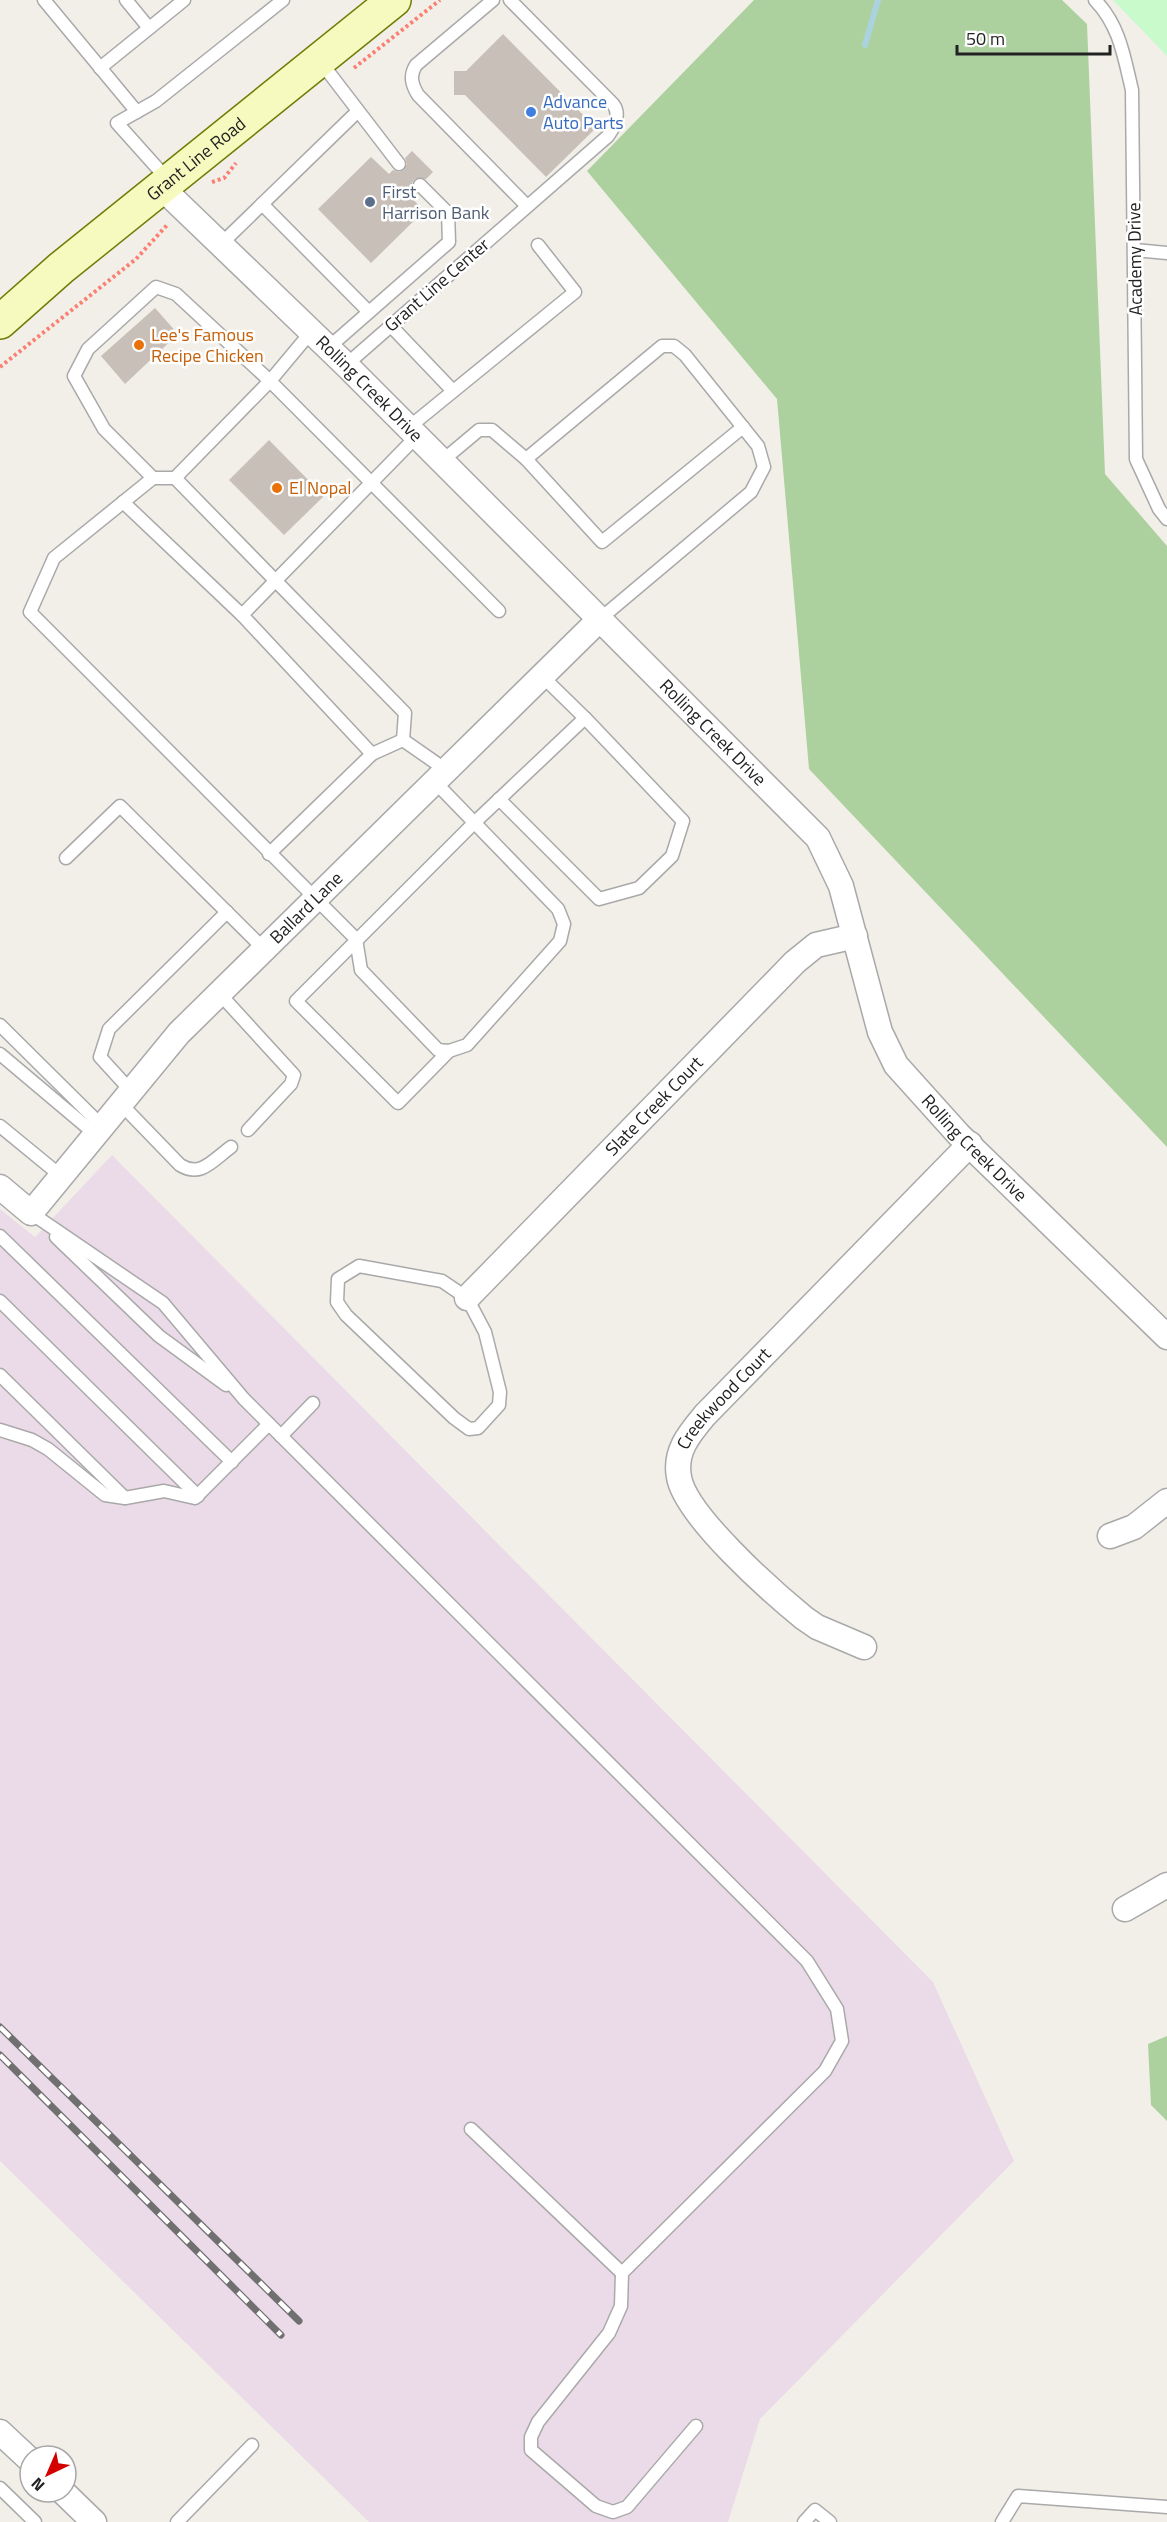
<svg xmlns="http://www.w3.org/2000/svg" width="1167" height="2522" viewBox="0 0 1167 2522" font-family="'Titillium Web',sans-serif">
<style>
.industrial{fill:#ebdbe8}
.forest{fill:#add19e}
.park{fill:#c8facc}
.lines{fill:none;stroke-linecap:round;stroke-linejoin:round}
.stream{stroke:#aad3df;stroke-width:6}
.building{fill:#c7bfb8}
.lane-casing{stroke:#a9a9a9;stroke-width:15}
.street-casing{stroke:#a9a9a9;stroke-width:27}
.secondary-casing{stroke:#707d05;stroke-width:36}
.path{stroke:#fa8072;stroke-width:4;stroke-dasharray:3 3;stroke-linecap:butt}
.lane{stroke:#fff;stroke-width:12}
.street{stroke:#fff;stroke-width:24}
.secondary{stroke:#f7fabf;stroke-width:33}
.rail-casing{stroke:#707070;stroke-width:7}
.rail{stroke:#fff;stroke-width:4.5;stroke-dasharray:14;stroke-linecap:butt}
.shop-dot{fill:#3f7fe0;stroke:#fff;stroke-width:2}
.service-dot{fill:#5c6f8a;stroke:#fff;stroke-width:2}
.food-dot{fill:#e8710a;stroke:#fff;stroke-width:2}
.labels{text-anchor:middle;stroke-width:5;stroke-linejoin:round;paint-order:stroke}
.shop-label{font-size:18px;fill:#366cbe;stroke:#fff;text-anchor:start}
.street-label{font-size:18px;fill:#222;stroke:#fff}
.service-label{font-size:18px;fill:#4e5e75;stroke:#fff;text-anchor:start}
.food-label{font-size:18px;fill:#c56008;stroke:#fff;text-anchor:start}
</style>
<rect width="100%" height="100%" fill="#f2efe9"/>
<polygon class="industrial" points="112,1155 933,1982 1014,2161 760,2419 728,2522 369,2522 0,2161 0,1209 35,1237"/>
<g class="forest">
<polygon points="754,0 1062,0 1087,24 1105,474 1167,546 1167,1147 809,769 777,399 587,171"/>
<polygon points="1167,2036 1167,2121 1151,2105 1148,2044"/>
</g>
<polygon class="park" points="1113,0 1167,0 1167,56"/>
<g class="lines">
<polyline class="stream" points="865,45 878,0"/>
</g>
<g class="building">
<polygon points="503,34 596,128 546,177 465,95 454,95 454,71 466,71"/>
<polygon points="412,151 433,172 426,179 415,179 412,183 414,190 409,195 424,211 371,263 318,209 371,157 389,174 393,170 399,172 404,170 407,164 405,158"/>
<polygon points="155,308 178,334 125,384 101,356"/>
<polygon points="269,440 324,496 284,535 229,480"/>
</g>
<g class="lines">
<g class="lane-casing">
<g id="lane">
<polyline points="44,0 137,112"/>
<polyline points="126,0 149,28"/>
<path d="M493,0L416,65C409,76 412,85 418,95L527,206"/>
<path d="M1095,0C1120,26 1124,57 1132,90L1136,459L1159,509L1167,519"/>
<polyline points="320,61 399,164"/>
<polyline points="100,68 184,0"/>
<polyline points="168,180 117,123 156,101 283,0"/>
<polyline points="262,204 369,312"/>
<polyline points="220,245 358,111"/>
<polyline points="1135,250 1167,253"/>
<polyline points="391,326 453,391"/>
<polyline points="311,332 270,381 176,294 156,287 88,349 74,376 104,429 153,478 54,558 30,612 356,939 361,970 438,1050 449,1051 467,1045 560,941 564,924 558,909 434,781"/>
<polyline points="328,348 449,242 448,213 420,185"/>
<path d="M346,365L608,136C615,126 621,114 613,104L510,0"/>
<polyline points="408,428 575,292 538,245"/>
<polyline points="417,436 242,615 372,754 403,740 446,770"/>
<polyline points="526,459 602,542 743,427"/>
<polyline points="442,461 479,430 492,430 526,459 662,346 674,346 685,355 758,446 764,467 751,492 600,619"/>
<polyline points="153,478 175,478 270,381 499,611"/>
<polyline points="175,478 405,713 403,740"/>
<polyline points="123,502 242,615"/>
<polyline points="499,799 599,899 639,888 672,856 683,821 585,718"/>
<polyline points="269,854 372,754"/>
<polyline points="66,858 120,806 264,949"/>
<polyline points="219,993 294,1075 291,1084 248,1130"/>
<polyline points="0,1025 102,1126"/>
<polyline points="449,1051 398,1103 296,1001 474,823 585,718 542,676"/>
<polyline points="0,1054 95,1134"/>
<polyline points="131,1091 100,1057 109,1029 227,912"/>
<path d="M121,1104L180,1165C201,1178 213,1160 231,1147"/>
<polyline points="0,1126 61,1176"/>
<polyline points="31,1213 163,1303 244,1399 807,1961 837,2009 842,2041 825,2071 622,2273 621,2306 609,2333 538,2422 531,2437 531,2450 596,2506 613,2512 627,2507 696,2426"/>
<polyline points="0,1236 232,1462"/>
<polyline points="56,1237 159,1336 226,1385"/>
<polygon points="359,1266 442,1281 467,1298 485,1332 500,1392 499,1405 478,1428 469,1429 454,1418 346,1315 337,1302 338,1279"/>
<polyline points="0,1301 198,1496"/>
<polyline points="0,1375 125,1498"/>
<polyline points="0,1430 32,1440 48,1449 105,1495 125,1498 164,1491 195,1498 269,1424"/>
<polyline points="281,1436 313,1403"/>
<polyline points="471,2129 622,2273"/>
<polyline points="0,2488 35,2522"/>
<polyline points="177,2522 252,2445"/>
<polyline points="804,2522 815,2510 830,2522"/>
<polyline points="1002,2522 1018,2496 1167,2507"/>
</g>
</g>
<g class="street-casing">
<g id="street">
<path id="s1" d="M161,187L346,365L818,838L841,886L880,1032L896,1065L959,1135L1167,1337"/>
<path id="s2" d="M0,1187L31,1213L179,1033L600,619"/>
<path id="s3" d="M467,1298L795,962L816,945L855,936"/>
<polyline points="1110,1536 1134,1527 1167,1501"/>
<path id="s4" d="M864,1647L817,1627L804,1618C772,1592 685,1515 679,1477C674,1451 690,1433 705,1415L970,1144"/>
<polyline points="1125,1909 1167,1885"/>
<polyline points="0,2432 30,2460"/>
<polyline points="63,2492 94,2522"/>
</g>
</g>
<g class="secondary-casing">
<g id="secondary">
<path id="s5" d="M0,322L61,268L394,0"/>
</g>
</g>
<g class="path">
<polyline points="354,68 440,0"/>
<polyline points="212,182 224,178 236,163"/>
<polyline points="0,367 136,259 168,224"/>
</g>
<use href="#lane" class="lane"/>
<use href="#street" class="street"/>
<use href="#secondary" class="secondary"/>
<g class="rail-casing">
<g id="rail">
<polyline points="0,2027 299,2321"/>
<polyline points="0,2055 281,2335"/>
</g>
</g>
<use href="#rail" class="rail"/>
</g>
<circle class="shop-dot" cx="531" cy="112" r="6"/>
<circle class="service-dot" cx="370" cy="202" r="6"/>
<g class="food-dot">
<circle cx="139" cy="345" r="6"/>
<circle cx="277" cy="488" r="6"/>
</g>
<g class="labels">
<g class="shop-label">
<text x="543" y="108">Advance<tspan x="543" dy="21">Auto Parts</tspan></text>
</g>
<g class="street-label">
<text dy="6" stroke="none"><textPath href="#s5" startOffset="255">Grant Line Road</textPath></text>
<text transform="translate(1135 259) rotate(-91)" y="6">Academy Drive</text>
<text transform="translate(437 285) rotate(-41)" y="6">Grant Line Center</text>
<text dy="6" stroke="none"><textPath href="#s1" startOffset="290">Rolling Creek Drive</textPath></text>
<text dy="6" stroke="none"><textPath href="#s1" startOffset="776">Rolling Creek Drive</textPath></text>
<text dy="6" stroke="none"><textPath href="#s2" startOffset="452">Ballard Lane</textPath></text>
<text dy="6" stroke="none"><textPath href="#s3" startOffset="268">Slate Creek Court</textPath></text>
<text dy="6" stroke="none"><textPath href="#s1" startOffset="1280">Rolling Creek Drive</textPath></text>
<text dy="6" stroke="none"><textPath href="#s4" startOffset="352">Creekwood Court</textPath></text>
</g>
<g class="service-label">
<text x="382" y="198">First<tspan x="382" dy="21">Harrison Bank</tspan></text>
</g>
<g class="food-label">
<text x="151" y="341">Lee's Famous<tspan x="151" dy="21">Recipe Chicken</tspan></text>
<text x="289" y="494">El Nopal</text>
</g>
</g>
<g transform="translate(48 2474) rotate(224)"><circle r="28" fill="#ffffff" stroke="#a7a7a7" stroke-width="1.5"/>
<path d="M0-4.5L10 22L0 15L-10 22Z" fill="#d40000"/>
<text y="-9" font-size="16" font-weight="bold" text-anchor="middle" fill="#222222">N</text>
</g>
<path d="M957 45v9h153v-9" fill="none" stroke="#222222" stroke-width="3"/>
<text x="966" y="45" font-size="18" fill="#222222" stroke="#ffffff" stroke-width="4.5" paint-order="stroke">50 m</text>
</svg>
